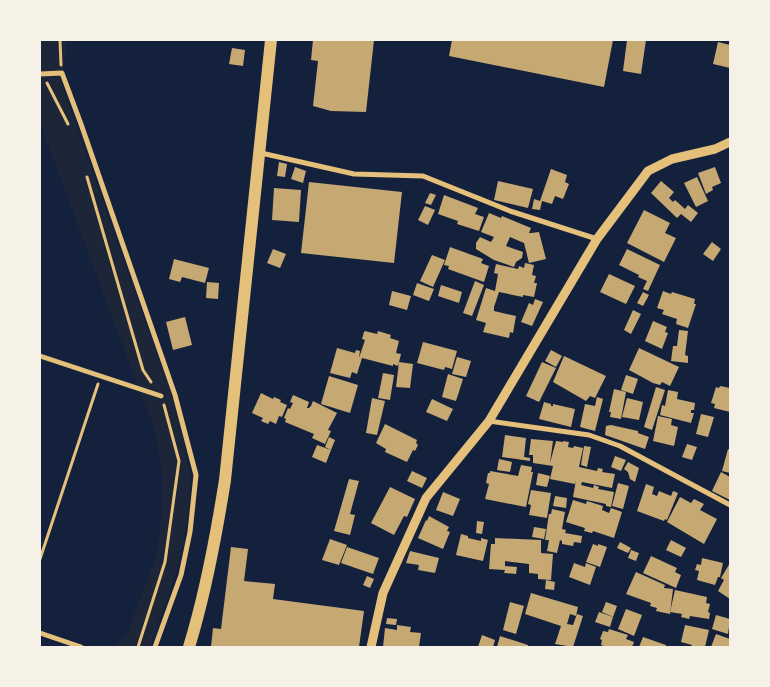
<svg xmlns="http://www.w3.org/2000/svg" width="770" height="687" viewBox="0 0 770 687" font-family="Quicksand,sans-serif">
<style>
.green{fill:#1d2539}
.building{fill:#c6a872}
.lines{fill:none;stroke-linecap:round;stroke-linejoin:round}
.path{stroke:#e5c07b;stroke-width:3}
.minor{stroke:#e5c07b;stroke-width:5}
.tertiary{stroke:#e5c07b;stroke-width:9}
.primary{stroke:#e5c07b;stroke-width:12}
</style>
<rect width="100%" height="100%" fill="#14213d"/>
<path class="green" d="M40,40H68L61,81L176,410C181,433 189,457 190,481C191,539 169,593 150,647H115L126,636L157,554L161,517L162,472L154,426L143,400L40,123Z"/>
<g class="building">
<polygon points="313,40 374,40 366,112 331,111 313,106 318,61 311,60"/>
<polygon points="452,40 613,40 604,87 449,56"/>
<polygon points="627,40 646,40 641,74 623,71"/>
<polygon points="718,42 730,45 730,68 713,64"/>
<polygon points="232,48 245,50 243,66 229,64"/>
<polygon points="279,162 287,164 285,177 277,176"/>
<polygon points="295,167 306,171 303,183 291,179"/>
<polygon points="715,167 721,183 712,187 713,190 706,194 698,173"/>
<polygon points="551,169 567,175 565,182 569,184 563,199 555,196 552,204 542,201 540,210 532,209 534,199 540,201"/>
<polygon points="697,177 708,201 696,207 684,183"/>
<polygon points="498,181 533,189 528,208 494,200"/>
<polygon points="661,181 674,192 669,198 673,202 675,200 685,209 688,205 698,213 691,222 681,214 677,218 651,193"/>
<polygon points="309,182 402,192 394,263 301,253"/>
<polygon points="274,188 301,190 299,222 272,220"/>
<polygon points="430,193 436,195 431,205 425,203"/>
<polygon points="444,195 478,208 475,214 484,217 479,231 457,224 458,221 438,214"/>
<polygon points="425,206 435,210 428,225 418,220"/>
<polygon points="644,210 670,223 665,233 676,238 664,262 627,243"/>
<polygon points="489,213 501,218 502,216 531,228 529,233 531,233 539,232 546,259 529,263 524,243 510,237 506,246 523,252 522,258 516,262 514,267 494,260 476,249 476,243 480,237 491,242 494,237 481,232"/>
<polygon points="712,242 721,249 713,261 703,254"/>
<polygon points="450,247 483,259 481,263 489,266 484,282 448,269 449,266 444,265"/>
<polygon points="273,249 286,254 280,268 267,263"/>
<polygon points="627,249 660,265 648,291 643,289 647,281 638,277 639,275 619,265"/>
<polygon points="432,255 445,260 433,287 420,281"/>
<polygon points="174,259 209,268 205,283 182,277 180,282 169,279"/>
<polygon points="525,263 534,265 532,275 536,276 534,283 537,283 534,297 523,295 523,297 499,292 494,307 494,311 516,316 513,333 510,332 509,338 483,332 486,323 476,320 486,288 495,291 498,274 494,273 496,264 518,269 519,266 524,268"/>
<polygon points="609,274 635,286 626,304 600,292"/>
<polygon points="475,281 484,285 472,316 463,313"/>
<polygon points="207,282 219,283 218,299 206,298"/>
<polygon points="417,283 434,289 429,301 413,295"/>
<polygon points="441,285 462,292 459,303 438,296"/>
<polygon points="392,291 411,296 407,310 389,305"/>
<polygon points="663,291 671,294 672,292 695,299 694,304 696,304 688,328 676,324 677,319 662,314 664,310 657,308"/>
<polygon points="643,292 649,295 643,306 637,303"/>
<polygon points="535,299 543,302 532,326 521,322 529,303 533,305"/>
<polygon points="633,310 641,314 631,334 624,330"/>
<polygon points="185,317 192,345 173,350 166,322"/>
<polygon points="653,321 667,327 665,332 668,333 662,349 645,341"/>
<polygon points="679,330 688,331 685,355 688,356 688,363 671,361 673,346 677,346"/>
<polygon points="365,331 377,334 378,331 391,335 390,338 399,341 396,353 401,354 398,366 393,364 393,366 362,358 357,374 352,372 350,378 330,373 337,348 355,353 356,350 360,351 359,358 365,340 362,339 364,332"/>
<polygon points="423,342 457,351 452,369 445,367 444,370 417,363"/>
<polygon points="639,348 679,367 670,386 662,382 660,385 653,383 629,370"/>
<polygon points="551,350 562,356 556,367 545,361"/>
<polygon points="564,356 606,376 595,398 590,396 586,401 553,382"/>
<polygon points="457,357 471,361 466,377 452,374"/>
<polygon points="399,362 413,364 410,388 396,387"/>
<polygon points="542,362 556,368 539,402 526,396"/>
<polygon points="383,373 394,375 390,400 378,398"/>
<polygon points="448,374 463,379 456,401 442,397"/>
<polygon points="626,375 638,379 633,394 621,390"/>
<polygon points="329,376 358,385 350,413 321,404"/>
<polygon points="720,386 730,388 730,412 714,408 715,404 711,403 716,387 719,388"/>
<polygon points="656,387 665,390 652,430 644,427"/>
<polygon points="614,389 626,392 621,419 610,417 611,412 609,412"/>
<polygon points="668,390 678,392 677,399 695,403 694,410 691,410 691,413 694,413 691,423 660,415 662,405 665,406"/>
<polygon points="261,393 273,399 274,397 281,400 280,402 287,405 282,417 279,416 276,424 270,421 268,424 261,421 263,418 252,413"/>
<polygon points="293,395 309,402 307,408 309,408 311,406 313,401 337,413 328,430 331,431 325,444 312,438 314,434 285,422 286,419 284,418 288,408 290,409 293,403 290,402"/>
<polygon points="597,397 603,399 595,431 580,427 585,404 595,406"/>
<polygon points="372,398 385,401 377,435 366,433"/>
<polygon points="627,398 643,402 639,420 622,417"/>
<polygon points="432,399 453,409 447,421 426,412"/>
<polygon points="544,402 551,404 551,406 553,406 553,404 575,409 571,427 539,419"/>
<polygon points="701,414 714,417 708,437 696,434"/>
<polygon points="658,416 672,419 671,425 678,427 674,446 653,441"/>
<polygon points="385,424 417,440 416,443 418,445 415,451 413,450 407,462 385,452 386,449 376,443"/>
<polygon points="611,425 638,431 638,433 649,437 645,449 605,435 606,426"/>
<polygon points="505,435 526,438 524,457 530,458 530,461 502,457"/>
<polygon points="329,437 335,440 331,450 325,447"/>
<polygon points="531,439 553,441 550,463 556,441 563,442 563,441 569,442 568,447 573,448 574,446 583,448 579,467 597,471 598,468 603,469 602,472 615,474 612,488 582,482 581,485 593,488 594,485 599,487 598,489 614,492 611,507 606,506 606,504 573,497 576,480 575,484 550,479 553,466 533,463 533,455 529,455"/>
<polygon points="687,444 697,447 692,460 682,457"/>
<polygon points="317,445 331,450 326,463 312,457"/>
<polygon points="584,446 591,447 587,467 581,465"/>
<polygon points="728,449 730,450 730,473 722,471"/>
<polygon points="615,456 626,460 621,471 611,467"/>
<polygon points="499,459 512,462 510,472 497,470"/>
<polygon points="628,462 639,468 635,482 630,479 628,472 624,469"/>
<polygon points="521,465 532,467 531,472 533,472 526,507 485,499 489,484 486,483 488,473 490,473 490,471 518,476"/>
<polygon points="412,471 427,478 422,488 407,481"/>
<polygon points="721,472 730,477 730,500 712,491"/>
<polygon points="538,473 550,476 547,487 536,485"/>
<polygon points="349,479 359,481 350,514 355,515 350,535 334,531"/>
<polygon points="618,483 629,486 623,509 612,506"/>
<polygon points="646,484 654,487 652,494 657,496 659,491 671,496 673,491 678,493 667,520 665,519 664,521 637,511"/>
<polygon points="390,487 415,499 407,517 404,516 394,535 371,523"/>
<polygon points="531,490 551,493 547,518 529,515 531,505 528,504"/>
<polygon points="443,492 460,499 453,516 436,510"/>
<polygon points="555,496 567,498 566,508 553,506"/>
<polygon points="680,497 691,503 694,499 704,504 700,510 717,519 704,544 667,522"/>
<polygon points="573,500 586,504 587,501 603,506 602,510 609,513 611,508 622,512 614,538 593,531 592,533 584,531 585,528 566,522"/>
<polygon points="552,509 565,512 562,529 566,530 565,533 582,536 581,543 574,542 573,546 562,544 562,541 560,540 557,553 547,551 549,540 545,540 549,514 551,514"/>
<polygon points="429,516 449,527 447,531 450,532 443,549 418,538 426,520 427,521"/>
<polygon points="477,521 484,522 482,534 476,533"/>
<polygon points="534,527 546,529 544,539 532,537"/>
<polygon points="461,534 468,536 468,538 481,541 481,538 488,540 483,561 456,555"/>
<polygon points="495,538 541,540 541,553 553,554 551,580 538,579 538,574 529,573 529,564 505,561 505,566 517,567 516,574 504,573 505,570 489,569 491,544 495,544"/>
<polygon points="330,539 347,545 339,565 322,560"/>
<polygon points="671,540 686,548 681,557 666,550"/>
<polygon points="620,542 631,548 628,553 617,548"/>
<polygon points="593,544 598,546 598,544 607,547 600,567 586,562"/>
<polygon points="231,547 248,549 244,581 275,584 273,599 364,611 359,647 211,647 213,628 221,629"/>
<polygon points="347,547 379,558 373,574 341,563"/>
<polygon points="631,550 639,553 636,561 628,558"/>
<polygon points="410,551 439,558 435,573 418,570 419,565 406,563"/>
<polygon points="651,556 677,568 675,572 681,575 676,588 643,573"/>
<polygon points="702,558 723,563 720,577 718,577 715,585 697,580 699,571 695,570 697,564 701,565"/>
<polygon points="574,563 585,567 586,563 596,567 590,585 569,577"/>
<polygon points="730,563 730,599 718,591 724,580 721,578"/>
<polygon points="636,572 665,585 664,588 673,589 670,614 656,611 657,608 650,606 651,603 626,594"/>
<polygon points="367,576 374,579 370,588 363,585"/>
<polygon points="546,580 555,582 554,590 545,589"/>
<polygon points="675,590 707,597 706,603 710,604 708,612 710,613 709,619 690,616 689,619 681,617 682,614 670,612"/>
<polygon points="531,593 578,607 576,616 570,614 567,624 573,625 577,614 583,616 573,647 555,644 561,626 525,614"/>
<polygon points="510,602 524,606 516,634 503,630"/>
<polygon points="606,602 617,606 613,617 602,612"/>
<polygon points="626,609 642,615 634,636 618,629"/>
<polygon points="599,612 613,617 610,627 595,622"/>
<polygon points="716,615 730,619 728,634 712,629"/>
<polygon points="387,618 397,619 396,625 386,624"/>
<polygon points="397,625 411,627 410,632 421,633 419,647 383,647 385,628 397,630"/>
<polygon points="685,625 709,630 705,647 691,647 692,645 681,642"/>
<polygon points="609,629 628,635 626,639 634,642 632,647 607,647 601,645 602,640 600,639 603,631 608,632"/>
<polygon points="716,634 730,639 730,647 711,647"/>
<polygon points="482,635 495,640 493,647 478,647"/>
<polygon points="500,636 528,645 528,647 497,647"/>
<polygon points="643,637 666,645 666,647 639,647"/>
</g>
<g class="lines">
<g class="path">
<polyline points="60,40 61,65"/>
<polyline points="47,83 68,124"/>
<polyline points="87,177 143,370 151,382"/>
<polyline points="40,559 98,384"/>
<polyline points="138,647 165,562 179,461 164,405"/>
</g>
<g class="minor">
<polyline points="40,74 62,73 81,124 175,395 196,475 190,532 181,575 155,647"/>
<polyline points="261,153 354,174 423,176 510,211 597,239"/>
<polyline points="40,356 161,396"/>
<polyline points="489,421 589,435 620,446 730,505"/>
<polyline points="40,633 81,647"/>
</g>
<polyline class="tertiary" points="371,647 383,593 426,498 489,421 597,239 648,171 672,159 715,149 730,142"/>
<path class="primary" d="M189,647C206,592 216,537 225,480L271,40"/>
</g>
<rect width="770" height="687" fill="none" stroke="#f6f1e7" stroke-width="82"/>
</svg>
